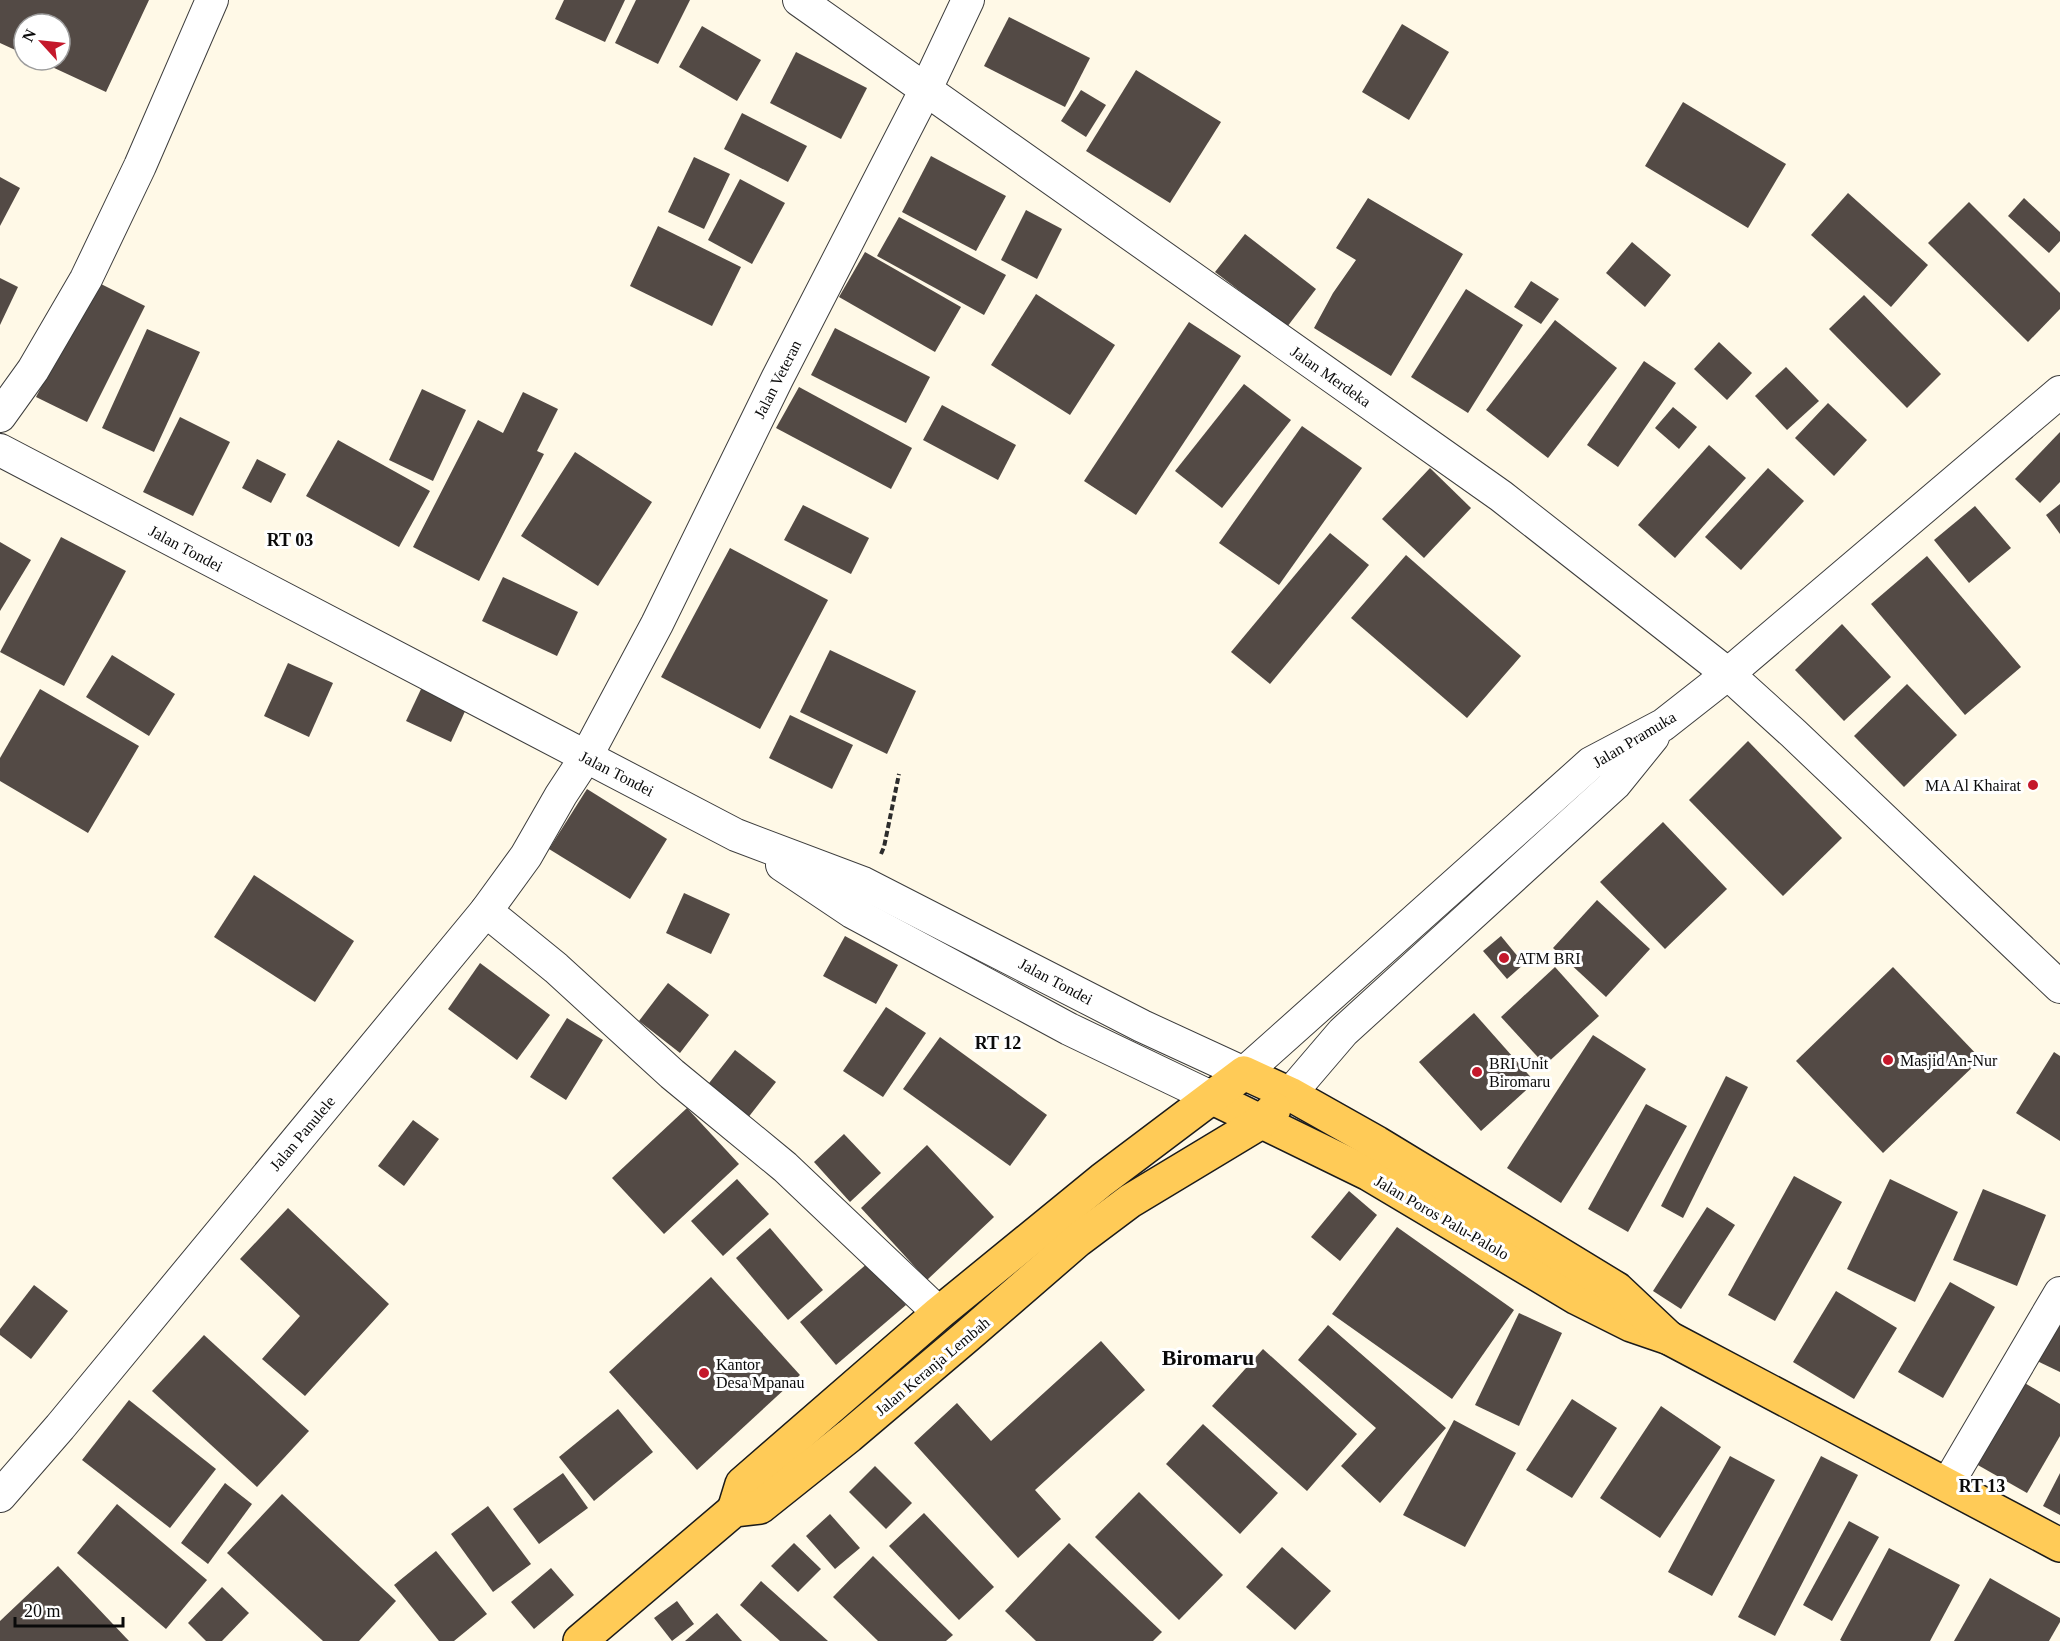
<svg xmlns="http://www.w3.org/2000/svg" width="2060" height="1641" viewBox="0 0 2060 1641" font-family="Georgia,serif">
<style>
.building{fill:#534a45}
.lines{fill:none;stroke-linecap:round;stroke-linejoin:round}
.street-casing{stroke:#3d3d3d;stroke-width:34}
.primary-casing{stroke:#1b1b1b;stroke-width:36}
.path{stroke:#2c2c2c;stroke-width:4;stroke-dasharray:6 3;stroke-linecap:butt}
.street{stroke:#fff;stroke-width:32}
.primary{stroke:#ffcb57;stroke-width:33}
.poi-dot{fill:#c4182b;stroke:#fff;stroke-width:2}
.labels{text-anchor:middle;stroke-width:6;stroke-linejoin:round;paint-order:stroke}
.street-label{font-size:16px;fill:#0a0a0a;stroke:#fff}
.poi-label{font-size:16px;fill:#0a0a0a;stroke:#fff;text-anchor:start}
.neighbourhood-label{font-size:18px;font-weight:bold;fill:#0a0a0a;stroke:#fff}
.district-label{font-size:22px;font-weight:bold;fill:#0a0a0a;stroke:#fff}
</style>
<rect width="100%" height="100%" fill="#fff9e7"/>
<g class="building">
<polygon points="0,0 149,0 106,92 37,60 60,60 60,24 24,24 24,54 0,43"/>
<polygon points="564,0 625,0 605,42 555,19"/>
<polygon points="636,0 690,0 658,64 615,43"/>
<polygon points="1009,17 1090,58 1065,107 984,66"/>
<polygon points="1402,24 1449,52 1409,120 1362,92"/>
<polygon points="702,26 761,60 737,101 679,67"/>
<polygon points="796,52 867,88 841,139 770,103"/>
<polygon points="1136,70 1221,122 1170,203 1086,151"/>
<polygon points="1081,90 1106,105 1086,137 1061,121"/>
<polygon points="1683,102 1786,164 1748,228 1645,166"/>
<polygon points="742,113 807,146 788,182 724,149"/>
<polygon points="931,156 1006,196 976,251 902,212"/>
<polygon points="694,157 730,174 704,229 668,212"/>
<polygon points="0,177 20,188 0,226"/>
<polygon points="740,179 785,203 752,264 708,240"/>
<polygon points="1848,193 1928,265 1891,307 1811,235"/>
<polygon points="1368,198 1463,254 1391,376 1314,328 1333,293 1356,260 1336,248"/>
<polygon points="2024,198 2060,232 2060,241 2049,253 2008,216"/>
<polygon points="1969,202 2060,293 2060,309 2028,342 1928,243"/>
<polygon points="1026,210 1062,229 1037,279 1001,260"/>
<polygon points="899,217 1006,275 984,315 877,256"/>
<polygon points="658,226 741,267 712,326 630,286"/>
<polygon points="1245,234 1316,289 1287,327 1215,272"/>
<polygon points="1632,242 1671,275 1645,307 1606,273"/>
<polygon points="865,252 961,307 935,352 839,297"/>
<polygon points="0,278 18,287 0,325"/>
<polygon points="95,281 145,306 87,422 36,397"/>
<polygon points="1531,281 1559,299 1541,324 1514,307"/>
<polygon points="1466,289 1523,325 1468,413 1411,377"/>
<polygon points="1036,294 1115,345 1070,415 991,365"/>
<polygon points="1864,295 1941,374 1907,408 1829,329"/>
<polygon points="1555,320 1617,368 1548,458 1486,410"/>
<polygon points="1189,322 1241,356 1136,515 1084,481"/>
<polygon points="835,328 930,377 906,423 811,375"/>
<polygon points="147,329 200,352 154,452 102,428"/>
<polygon points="1719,342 1752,373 1727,400 1694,369"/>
<polygon points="1644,361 1676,383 1618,467 1587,445"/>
<polygon points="1786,367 1819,401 1787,430 1755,396"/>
<polygon points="1244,384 1291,420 1222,508 1175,471"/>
<polygon points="799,387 912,448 891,489 776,428"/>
<polygon points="422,389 466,410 433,481 389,460"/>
<polygon points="523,392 558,409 537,451 544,454 479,581 413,547 478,420 503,433"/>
<polygon points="1828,403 1867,440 1834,476 1795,438"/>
<polygon points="942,405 1016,445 998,480 923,440"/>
<polygon points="1673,407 1697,427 1679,449 1655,428"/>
<polygon points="180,417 230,442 193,516 143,492"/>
<polygon points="1302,426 1362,468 1279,585 1219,543"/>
<polygon points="2060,432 2060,482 2040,503 2015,479"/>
<polygon points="338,440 430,491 399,547 306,496"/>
<polygon points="1709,445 1746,478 1675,558 1638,525"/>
<polygon points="575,452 652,502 598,586 521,536"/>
<polygon points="257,459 286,474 271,503 242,488"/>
<polygon points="1430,468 1471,508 1424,558 1382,519"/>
<polygon points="1768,468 1804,501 1741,570 1705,537"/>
<polygon points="2060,504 2060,534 2046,515"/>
<polygon points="803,505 869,538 851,574 784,540"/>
<polygon points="1975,506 2011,548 1969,583 1934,540"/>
<polygon points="1330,533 1369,565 1270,684 1231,652"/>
<polygon points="61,537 126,571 64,686 0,652"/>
<polygon points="0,542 31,560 0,611"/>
<polygon points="730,548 828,600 760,729 661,677"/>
<polygon points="1406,555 1521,656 1467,718 1351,618"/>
<polygon points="1927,556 2021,667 1965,715 1871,604"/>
<polygon points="503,577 578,612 557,656 482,621"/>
<polygon points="1842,624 1891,677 1844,721 1795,670"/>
<polygon points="830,650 916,691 887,754 800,712"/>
<polygon points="112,655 175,694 149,736 86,697"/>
<polygon points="288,663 333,683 309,737 264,716"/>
<polygon points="1907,684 1957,735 1904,787 1854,736"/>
<polygon points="422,687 467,707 451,742 406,721"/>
<polygon points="40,689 139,746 88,833 0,781 0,758"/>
<polygon points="790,715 853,745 832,789 769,758"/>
<polygon points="1748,741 1842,838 1783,896 1689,800"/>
<polygon points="587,789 667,839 630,899 549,849"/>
<polygon points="1663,822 1727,889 1665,949 1600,882"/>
<polygon points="254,875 354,941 315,1002 214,937"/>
<polygon points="684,893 730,914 711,954 666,933"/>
<polygon points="1597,900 1650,949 1606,997 1553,948"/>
<polygon points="845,936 898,965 876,1004 823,976"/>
<polygon points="1501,936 1524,964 1507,979 1483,951"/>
<polygon points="480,963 550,1015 517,1060 448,1009"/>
<polygon points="1555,967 1599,1016 1545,1065 1501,1017"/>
<polygon points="1893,967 1981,1059 1883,1153 1796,1061"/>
<polygon points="668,983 709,1015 680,1053 639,1021"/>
<polygon points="886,1007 926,1033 883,1097 843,1071"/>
<polygon points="1474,1013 1535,1082 1481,1131 1419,1062"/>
<polygon points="567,1018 603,1040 566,1100 530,1077"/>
<polygon points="1593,1035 1646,1069 1561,1203 1507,1168"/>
<polygon points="940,1037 1047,1115 1010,1166 903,1089"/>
<polygon points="735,1050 776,1082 747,1119 706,1087"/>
<polygon points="2054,1052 2060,1056 2060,1141 2016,1113"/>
<polygon points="1726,1076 1748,1087 1683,1218 1661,1206"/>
<polygon points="1646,1104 1687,1126 1628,1232 1588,1209"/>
<polygon points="687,1108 739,1164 664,1234 612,1178"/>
<polygon points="413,1120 439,1139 404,1186 378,1166"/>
<polygon points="844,1134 881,1173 850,1202 814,1162"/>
<polygon points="927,1145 994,1217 927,1280 861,1208"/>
<polygon points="1794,1176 1842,1202 1775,1321 1728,1295"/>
<polygon points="737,1179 769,1214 723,1256 691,1221"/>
<polygon points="1890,1179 1958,1212 1915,1302 1847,1269"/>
<polygon points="1983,1189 2046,1215 2017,1286 1953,1260"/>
<polygon points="1349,1191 1377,1215 1340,1261 1311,1237"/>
<polygon points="1707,1207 1735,1225 1681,1309 1653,1291"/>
<polygon points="288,1208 389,1304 305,1396 262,1359 300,1316 240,1259"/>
<polygon points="1397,1227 1514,1310 1452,1399 1332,1314"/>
<polygon points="770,1228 823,1290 788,1320 736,1258"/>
<polygon points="869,1262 906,1305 836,1365 800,1322"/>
<polygon points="711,1277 800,1375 697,1470 609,1372"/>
<polygon points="1950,1282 1995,1307 1943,1398 1898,1372"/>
<polygon points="34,1285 68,1311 31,1359 0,1335 0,1329"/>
<polygon points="1836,1291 1897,1328 1854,1399 1793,1362"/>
<polygon points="2060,1311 2060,1372 2035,1360"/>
<polygon points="1519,1313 1562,1333 1519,1426 1475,1405"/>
<polygon points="1328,1325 1446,1428 1380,1503 1341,1466 1376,1428 1298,1360"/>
<polygon points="204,1335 309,1431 257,1487 152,1391"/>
<polygon points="1101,1341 1145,1390 1035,1490 1061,1519 1018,1558 914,1443 957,1403 991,1441"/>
<polygon points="1263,1349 1357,1434 1307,1491 1212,1406"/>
<polygon points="2023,1382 2060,1404 2060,1436 2027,1493 1976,1464"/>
<polygon points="1572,1399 1617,1428 1572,1498 1526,1470"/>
<polygon points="129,1400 216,1469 170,1528 82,1460"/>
<polygon points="1661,1406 1721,1447 1660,1538 1600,1498"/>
<polygon points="618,1409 653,1452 594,1501 559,1457"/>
<polygon points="1454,1420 1516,1453 1465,1547 1403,1515"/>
<polygon points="1203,1424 1278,1493 1240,1534 1166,1464"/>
<polygon points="1730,1456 1775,1480 1712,1596 1668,1572"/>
<polygon points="1821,1456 1858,1475 1775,1636 1738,1617"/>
<polygon points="875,1466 912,1503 886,1529 849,1492"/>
<polygon points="563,1473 588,1508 539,1544 513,1509"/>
<polygon points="2060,1473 2060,1515 2043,1506"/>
<polygon points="225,1483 252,1504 208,1564 181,1543"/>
<polygon points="1139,1492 1223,1575 1179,1620 1095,1537"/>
<polygon points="282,1494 396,1601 359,1641 323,1641 227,1553"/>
<polygon points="117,1504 207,1580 166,1629 77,1553"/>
<polygon points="488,1506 531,1564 493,1592 451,1534"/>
<polygon points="924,1513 994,1587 959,1620 889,1546"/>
<polygon points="830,1514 860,1548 835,1569 806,1536"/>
<polygon points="1849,1521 1879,1537 1832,1621 1803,1605"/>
<polygon points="794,1543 821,1569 798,1592 771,1566"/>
<polygon points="1069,1543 1162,1632 1153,1641 1036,1641 1005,1611"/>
<polygon points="1282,1547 1331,1591 1295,1630 1246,1587"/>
<polygon points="1889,1548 1960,1585 1930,1641 1842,1641 1840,1640"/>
<polygon points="436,1551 487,1614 454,1641 439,1641 394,1585"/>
<polygon points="873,1556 953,1635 946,1641 878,1641 833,1597"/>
<polygon points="58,1566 129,1641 0,1641 0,1621"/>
<polygon points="551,1568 574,1595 534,1629 511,1602"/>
<polygon points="1990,1578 2060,1618 2060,1622 2049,1641 1954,1641"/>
<polygon points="761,1581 828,1641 780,1641 740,1605"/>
<polygon points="222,1587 249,1613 222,1641 206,1641 188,1623"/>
<polygon points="677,1601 694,1624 672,1641 654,1618"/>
<polygon points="717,1613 742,1641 685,1641"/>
</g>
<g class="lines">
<g class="street-casing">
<g id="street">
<polyline points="799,0 1501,496 1728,674 1793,733 2060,987"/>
<polyline points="0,416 33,370 86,279 140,166 212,0"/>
<polyline points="0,450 736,835 863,883 1142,1026 1244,1073 1591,763 1663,725 1728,674 2060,392"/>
<polyline points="782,865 852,912 1069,1029 1213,1098"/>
<polyline points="486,911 556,968 672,1074 785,1167 939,1313"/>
<polyline points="1290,1094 1343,1032 1615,784 1653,737"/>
<polyline points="1947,1485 2060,1293"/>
<polyline points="0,1496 60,1427 486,911 526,856 561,795 586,757 657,624 777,379 926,89 968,0"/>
</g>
</g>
<g class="primary-casing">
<g id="primary">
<polyline points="1213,1098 1369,1174 1577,1298 1631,1325 1669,1338 2060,1545"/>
<polyline points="734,1510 742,1484 939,1313 1102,1180 1244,1073 1290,1094 1377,1143 1617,1289 1669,1338"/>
<polyline points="580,1641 734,1510 760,1507 849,1436 967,1336 1078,1240 1130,1201 1261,1122 1274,1109"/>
</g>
</g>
<polyline class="path" points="881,854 884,847 899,774"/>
<use href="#street" class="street"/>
<use href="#primary" class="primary"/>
</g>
<g class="poi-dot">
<circle cx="2033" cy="785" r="6"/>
<circle cx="1504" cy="958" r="6"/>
<circle cx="1888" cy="1060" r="6"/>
<circle cx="1477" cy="1072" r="6"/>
<circle cx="704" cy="1373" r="6"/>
</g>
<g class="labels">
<g class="street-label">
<text transform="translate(1331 376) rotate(35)" y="6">Jalan Merdeka</text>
<text transform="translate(777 379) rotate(-63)" y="6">Jalan Veteran</text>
<text transform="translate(186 548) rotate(28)" y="6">Jalan Tondei</text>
<text transform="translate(1634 739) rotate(-31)" y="6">Jalan Pramuka</text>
<text transform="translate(617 773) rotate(27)" y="6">Jalan Tondei</text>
<text transform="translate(1056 981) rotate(28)" y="6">Jalan Tondei</text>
<text transform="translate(302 1133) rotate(-50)" y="6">Jalan Panulele</text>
<text transform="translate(1442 1217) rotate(30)" y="6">Jalan Poros Palu-Palolo</text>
<text transform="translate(932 1366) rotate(-40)" y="6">Jalan Keranja Lembah</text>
</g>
<g class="poi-label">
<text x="2021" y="791" text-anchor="end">MA Al Khairat</text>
<text x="1516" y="964">ATM BRI</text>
<text x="1900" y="1066">Masjid An-Nur</text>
<text x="1489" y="1069">BRI Unit<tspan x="1489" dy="18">Biromaru</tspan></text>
<text x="716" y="1370">Kantor<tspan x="716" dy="18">Desa Mpanau</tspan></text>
</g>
<g class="neighbourhood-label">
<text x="290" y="546">RT 03</text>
<text x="998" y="1049">RT 12</text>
<text x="1982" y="1492">RT 13</text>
</g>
<g class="district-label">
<text x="1208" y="1365">Biromaru</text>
</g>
</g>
<g transform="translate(42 42) rotate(297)"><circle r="28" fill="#ffffff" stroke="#9d9d9d" stroke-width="1.5"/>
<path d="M0-4.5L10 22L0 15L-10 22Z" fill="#c4182b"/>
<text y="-9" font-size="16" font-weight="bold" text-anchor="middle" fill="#0a0a0a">N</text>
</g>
<path d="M15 1617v9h108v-9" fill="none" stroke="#0a0a0a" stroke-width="3"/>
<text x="24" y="1617" font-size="18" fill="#0a0a0a" stroke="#ffffff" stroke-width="4.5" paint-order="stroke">20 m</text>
</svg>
